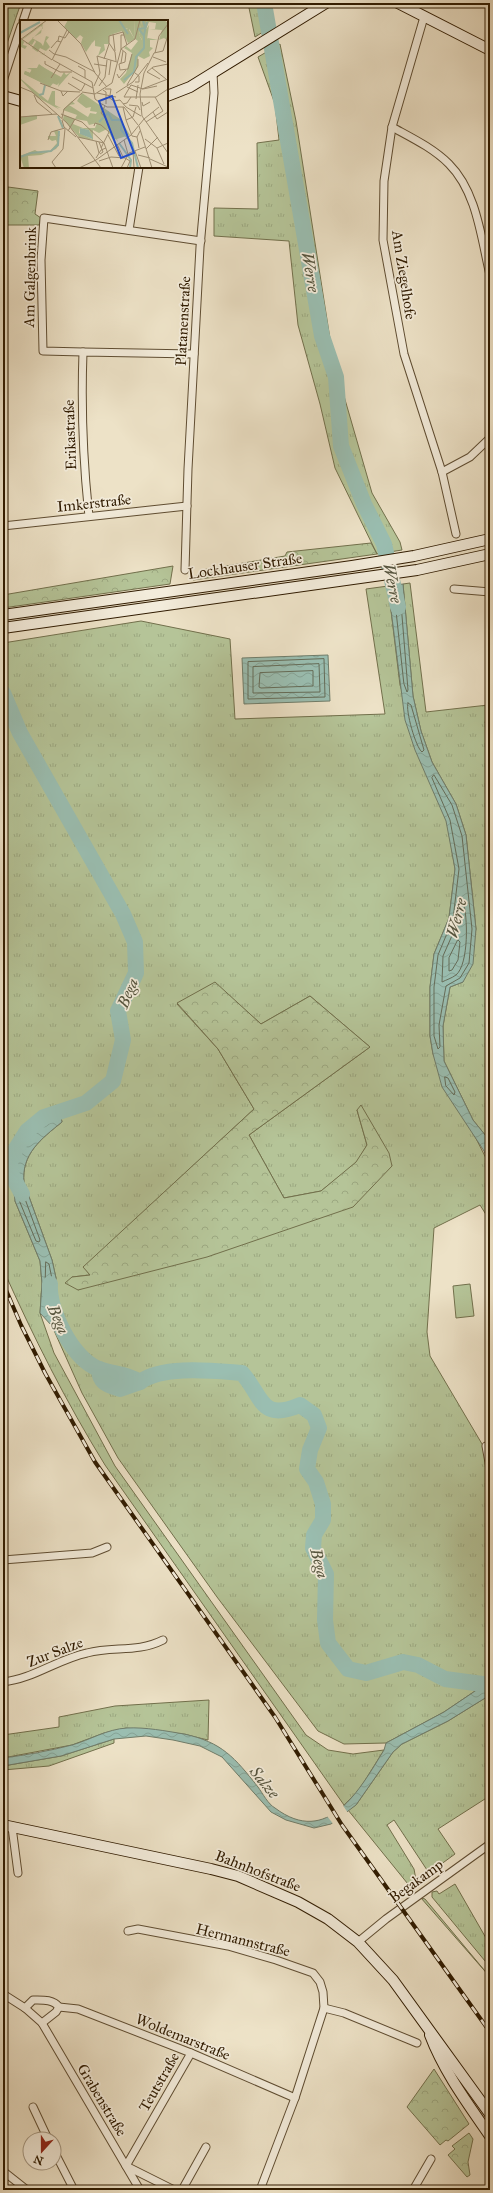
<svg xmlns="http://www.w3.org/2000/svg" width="493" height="2193" viewBox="0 0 493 2193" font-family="'IM FELL Great Primer',serif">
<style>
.grass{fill:url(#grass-tufts);stroke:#72704c;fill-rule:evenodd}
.forest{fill:url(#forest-crowns);stroke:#72704c}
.pitch{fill:#b5c498;stroke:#72704c}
.water{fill:url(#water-waves);stroke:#707d6a}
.pier{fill:#ede2c7}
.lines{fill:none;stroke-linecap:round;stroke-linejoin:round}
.shore{stroke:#656c58;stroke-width:1}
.river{stroke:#9abeb1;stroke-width:16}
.street-casing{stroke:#5f4d32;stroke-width:9}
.secondary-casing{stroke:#301b00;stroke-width:12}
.street{stroke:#f3ecdb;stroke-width:7}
.secondary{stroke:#f3ecdb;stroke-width:10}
.rail-casing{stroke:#301b00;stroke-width:4}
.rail{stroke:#f3ecdb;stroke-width:2.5;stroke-dasharray:8;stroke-linecap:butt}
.labels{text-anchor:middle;stroke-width:3.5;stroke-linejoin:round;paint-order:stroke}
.street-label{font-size:15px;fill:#301b00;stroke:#f3ecdb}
.water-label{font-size:16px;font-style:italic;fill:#55543e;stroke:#f3ecdb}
.inset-river{fill:none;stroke:#9abeb1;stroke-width:2}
.inset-road{fill:none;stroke:#a19277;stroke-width:1}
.view{fill:#1d4ed8;fill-opacity:0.15;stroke:#1d4ed8;stroke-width:2}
.inset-edge{fill:none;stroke:#301b00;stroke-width:2}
</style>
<defs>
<pattern id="grass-tufts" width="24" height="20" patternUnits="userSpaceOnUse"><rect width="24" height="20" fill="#b5c498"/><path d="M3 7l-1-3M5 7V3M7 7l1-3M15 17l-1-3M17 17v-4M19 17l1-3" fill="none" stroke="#9ca881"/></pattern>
<pattern id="forest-crowns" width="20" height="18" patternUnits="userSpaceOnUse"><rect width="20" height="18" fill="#b5c498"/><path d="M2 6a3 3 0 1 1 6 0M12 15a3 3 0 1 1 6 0" fill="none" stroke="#9ca881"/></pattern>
<pattern id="water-waves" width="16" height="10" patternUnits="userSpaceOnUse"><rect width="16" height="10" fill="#9abeb1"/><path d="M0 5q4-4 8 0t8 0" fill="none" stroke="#85a396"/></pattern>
</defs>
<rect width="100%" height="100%" fill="#ede2c7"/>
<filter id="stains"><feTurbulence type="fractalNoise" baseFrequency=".005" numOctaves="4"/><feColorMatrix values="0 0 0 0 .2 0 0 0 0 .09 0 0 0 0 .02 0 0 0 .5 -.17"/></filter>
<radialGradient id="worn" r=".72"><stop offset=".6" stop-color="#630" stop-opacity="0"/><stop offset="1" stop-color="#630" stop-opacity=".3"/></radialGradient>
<g class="grass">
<polygon points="3,3 21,3 3,55"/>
<polygon points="248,3 269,3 274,25 255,37"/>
<polygon points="280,44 296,121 333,358 372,493 400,542 402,550 377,554 335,468 320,404 298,325 289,241 214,236 214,208 258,209 257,143 279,140 275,104 258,57"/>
<polygon points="410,583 426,712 488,705 485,723 490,722 490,1141 473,1120 444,1061 443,1026 450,987 463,982 476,929 466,835 456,804 432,762 421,731 413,696 403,584"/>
<path d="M388,586L400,685L433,789L447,821L455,869L449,918L434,954L430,987V1036L433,1054L490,1166V1221L480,1205L434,1228L427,1332L430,1356L485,1449L490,1503V1681L444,1712L386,1743L344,1744L318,1731L217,1597L118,1458L82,1393L52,1326L51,1310L56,1278L52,1260L24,1183C21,1154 41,1139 62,1122L60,1113L29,1135L15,1201L40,1261L42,1283L40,1313L54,1353L115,1466L306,1735L328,1750L353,1754L384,1750L359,1790L344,1805L105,1465C66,1402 33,1336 3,1269V643L141,621L230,639L235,719L385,714L366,589ZM215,983L261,1024L310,996L370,1047L249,1135L284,1198L321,1191L357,1162L367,1145L357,1110L392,1166L78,1290L72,1277L90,1275L84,1267L254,1109L218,1049L177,1004Z"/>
<polygon points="490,1695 490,1790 485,1793 488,1797 438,1829 455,1854 429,1873 394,1820 387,1825 414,1869 417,1885 412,1889 348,1810 356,1805 393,1752 402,1744 448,1721"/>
<polygon points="209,1700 208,1740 183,1734 126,1728 104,1733 72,1745 3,1758 3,1735 59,1727 59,1717 115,1706"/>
<polygon points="114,1739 114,1743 49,1766 3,1770 3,1766 61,1756"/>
<polygon points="455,1884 490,1945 490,1967 432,1897 432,1892 437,1891 439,1894"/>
<polygon points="421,1898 425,1899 490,1977"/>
</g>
<g class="forest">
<polygon points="8,187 38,191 35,214 41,218 39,225 3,225"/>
<polygon points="371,543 377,554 193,580 202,570 285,556 287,552"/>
<polygon points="173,566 170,584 3,608 3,595"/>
<polygon points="215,982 261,1024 310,996 370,1047 249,1135 284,1198 321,1191 356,1162 367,1145 357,1110 361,1105 389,1153 392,1166 353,1207 207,1257 78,1290 65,1283 72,1277 90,1275 83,1267 254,1109 218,1049 177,1003"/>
<polygon points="434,2069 469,2124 448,2141 446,2140 440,2145 407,2107"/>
<polygon points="469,2133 473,2139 468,2162 470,2175 467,2177 448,2155 455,2149 452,2146"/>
</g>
<polygon class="pitch" points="470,1284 474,1316 456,1318 453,1286"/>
<g class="water">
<polygon points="403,584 413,696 421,731 432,762 456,804 466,835 476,929 473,964 463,982 450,987 443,1026 444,1061 473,1120 490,1141 490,1166 484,1151 442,1087 433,1054 430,1036 430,987 434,954 449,918 455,869 446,821 415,750 405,720 388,586"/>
<polygon points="328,655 330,701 244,704 242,658"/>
<path d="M60,1113L62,1122C41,1139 21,1154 24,1183L52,1260L56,1278L51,1310L52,1326L40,1313L42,1283L40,1261L15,1201L12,1175L17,1157L29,1135Z"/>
<path d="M481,1687L490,1688V1695L448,1721L402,1744L393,1752L356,1805L331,1824L314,1828L286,1820L271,1812L222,1757L200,1746L173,1740L146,1736L114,1739L61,1756L3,1766V1758C26,1755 49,1751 72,1745C90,1740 107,1729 127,1728C145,1727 166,1731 184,1734C222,1742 235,1758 258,1787C263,1794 268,1804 275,1808C328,1848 360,1789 384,1750L386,1743L444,1712Z"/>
</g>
<polygon class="pier" points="342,1804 348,1813 334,1825 327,1816"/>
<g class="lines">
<g class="shore">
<polygon points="394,589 400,591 408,690 407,692 404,684"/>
<polygon points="324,659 325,697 248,699 248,662"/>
<polygon points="319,664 320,692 253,693 253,667"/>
<polygon points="313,671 313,686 261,688 259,687 260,673"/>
<path d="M408,703L411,705L424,750L422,752C416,748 405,710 408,703Z"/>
<polygon points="434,775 452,805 462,836 472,929 469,963 460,978 446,986 439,1025 440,1047 438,1049 434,1036 434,987 438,955 453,919 459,869 450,820 432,778"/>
<path d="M463,901C468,916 469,964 456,975C452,978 446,980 442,982L443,956L458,922L460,902Z"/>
<polygon points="458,940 460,942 458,960 452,970 449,971 449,958"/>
<polygon points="445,1077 448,1078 455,1092 454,1095 446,1086"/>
<polygon points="19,1186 21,1188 40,1240 39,1242 36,1241 19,1200"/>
<polygon points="46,1262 49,1264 52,1279 47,1301 45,1299"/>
</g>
<g class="river">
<polyline points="264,3 322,336 336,377 341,446 364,504 384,544 398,607"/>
<polyline points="3,693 20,733 123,914 135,942 136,973 118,1011 123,1040 113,1081 86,1103 44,1117 27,1131 12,1155 9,1170 22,1194"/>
<path d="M50,1284C48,1310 73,1360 99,1369C114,1375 124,1372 140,1382C163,1365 214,1371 242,1373C263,1397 260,1422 300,1405L314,1415L319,1428L310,1450L307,1469L316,1482L323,1504V1520L314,1535L313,1548L326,1574L325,1620L328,1643L348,1669L366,1673L403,1662L418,1665L445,1679L490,1685"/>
<path d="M99,1369C99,1383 108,1385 120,1389L140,1382"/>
</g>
<g class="street-casing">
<g id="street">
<polyline points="424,17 392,127 384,181 383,240 404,354 442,472 456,534"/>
<polyline points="23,21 29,3"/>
<polyline points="3,81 21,26"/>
<path d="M392,127C412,138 433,148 449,164C477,192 481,238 490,275"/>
<polyline points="129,230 139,167"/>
<polyline points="83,352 43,351 41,260 44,218 201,241"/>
<polyline points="442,472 470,457 490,438"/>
<path d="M89,516C83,461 81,407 83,352L194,354"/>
<polyline points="3,526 187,506"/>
<polyline points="185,570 188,469 200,247 214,93 213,73"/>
<polyline points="454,589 490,592"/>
<polyline points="486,1446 490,1468"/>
<polyline points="3,1560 92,1553 107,1547"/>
<path d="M3,1682C33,1679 58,1659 87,1653C114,1646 137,1653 163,1640"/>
<polyline points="12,1827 18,1873"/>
<polyline points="128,1931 138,1929 228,1946 276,1960 313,1973 320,1982 323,1992 324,2008 295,2098 260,2190"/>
<polyline points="358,1942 386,1919 490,1844"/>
<polyline points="3,1994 25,2008 42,2023 140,2190"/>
<polyline points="59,2007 78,2009 191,2053 295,2098"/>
<path d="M25,2008L33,2000C42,2000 53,1999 59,2007"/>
<polyline points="324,2008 344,2013 417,2043"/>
<polyline points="42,2023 56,2012 59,2007"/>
<polyline points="33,2107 48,2139"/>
<polyline points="54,2151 74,2190"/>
<polyline points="3,2171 27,2190"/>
<polyline points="174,2190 126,2166 191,2053"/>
<polyline points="182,2190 206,2147"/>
<polyline points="413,2190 431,2159"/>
</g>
</g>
<g class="secondary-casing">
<g id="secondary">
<polyline points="398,3 490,50"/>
<polyline points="3,96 21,101"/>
<polyline points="167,96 190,87 326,3"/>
<polyline points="3,615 352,566 414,556 490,539"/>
<polyline points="3,628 417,570 490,554"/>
<polyline points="3,1825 211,1869 238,1876 298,1902 328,1919 358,1942 393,1980 490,2114"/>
<path d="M430,2035C444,2072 468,2104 490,2136"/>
</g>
</g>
<use href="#street" class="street"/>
<use href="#secondary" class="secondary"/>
<g class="rail-casing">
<polyline id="rail" points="3,1283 21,1325 45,1373 95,1462 275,1717 342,1825 490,2032"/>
</g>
<use href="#rail" class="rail"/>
</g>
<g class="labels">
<g class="street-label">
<text transform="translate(404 275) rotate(81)" y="5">Am Ziegelhofe</text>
<text transform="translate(30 277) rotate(-89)" y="5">Am Galgenbrink</text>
<text transform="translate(183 321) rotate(-87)" y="5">Platanenstraße</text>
<text transform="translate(70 435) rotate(-92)" y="5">Erikastraße</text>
<text transform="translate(94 503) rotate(-6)" y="5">Imkerstraße</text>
<text transform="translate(245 566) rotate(-8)" y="5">Lockhauser Straße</text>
<text transform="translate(55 1652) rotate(-21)" y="5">Zur Salze</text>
<text transform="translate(258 1871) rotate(21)" y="5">Bahnhofstraße</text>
<text transform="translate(416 1881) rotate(-36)" y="5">Begakamp</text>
<text transform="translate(243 1940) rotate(14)" y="5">Hermannstraße</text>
<text transform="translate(183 2037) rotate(22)" y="5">Woldemarstraße</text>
<text transform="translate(159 2082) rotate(-60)" y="5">Teutstraße</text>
<text transform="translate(102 2100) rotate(59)" y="5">Grabenstraße</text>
</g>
<g class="water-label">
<text transform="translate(311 272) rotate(80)" y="6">Werre</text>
<text transform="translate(393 583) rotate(78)" y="6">Werre</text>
<text transform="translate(456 918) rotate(-76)" y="6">Werre</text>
<text transform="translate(127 993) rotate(-68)" y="6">Bega</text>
<text transform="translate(59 1319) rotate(66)" y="6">Bega</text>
<text transform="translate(320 1563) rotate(75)" y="6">Bega</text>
<text transform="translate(265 1782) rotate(51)" y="6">Salze</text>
</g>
</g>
<g transform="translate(20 20)">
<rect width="148" height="148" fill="#ede2c7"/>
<path d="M100,0H115L114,18L109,8L104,9ZM122,0H127L125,11L129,5L127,20L123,21L119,15ZM23,3L21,13L12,18L21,23L23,26L26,16L29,17L26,21L30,27L26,31L20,28L18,32L23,35L25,32L24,35L16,31L12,28L16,22L15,20L12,25L4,22L3,25L7,26L5,29L1,27L0,29V21ZM21,6L23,8L7,24L2,20ZM19,45L41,57L44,52L46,55L51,52L38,67L39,63L37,65L27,61L25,64L4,54L5,51L10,53L12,49L6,48L17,49ZM0,54L1,59L28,81L32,71H35V85L41,88L36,87L40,90L17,77L0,59ZM62,73L100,99L110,115L97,119L98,122L96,119L93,120L87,109L79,113L73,110V120L60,118L43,99L44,95L55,99L53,104L63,108H75L77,103L69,105L67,101L55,99L57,95L60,96L43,90L52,81L55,84L49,85L68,97L70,93L76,94L77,92L70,91L71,87L66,88L57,81ZM60,108L69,110L72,119L59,113ZM17,95V99L0,105V97ZM38,110L40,116H38L39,125L36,129L21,135L8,136L9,148H4L0,136L15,130L20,133L30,131L37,123L36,120L32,121L28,118V116H36L34,111Z" fill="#b5c498" fill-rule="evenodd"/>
<path d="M48,0H100L105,10L108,8L103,0L108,8L111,6L114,9V11L111,8L109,10L114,18L115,0H122L119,15L122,20L124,16L125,20L128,18L138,20H130V27L133,28L129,32L130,36L124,39L118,36V47L104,64L100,59L106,53L112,33L104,28L106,26L111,30L118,21L115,19L108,23L102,11L93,14L89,16V24H84L85,30L78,36L81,27L75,26V20L72,23L69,22L60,15L56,19L44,7ZM127,0H144L148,3V21L144,18L139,20L142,10L129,9H135L136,3L129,2L125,11ZM19,44L34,55L28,57L34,62L30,67L4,54L5,51L10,53L12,50L7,48H17Z" fill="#b5c498"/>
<path d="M63,17L72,23L66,32L61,23Z" fill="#b5c498"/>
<path d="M60,108L69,110L73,119L60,114Z" fill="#9abeb1"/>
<path class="inset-river" d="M99,0L108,14M0,13L20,2M124,15L127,2M104,60L114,52L116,37L124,28V16L119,9L125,8L123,0M19,75L23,74L25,65M38,96L43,108M79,102L88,93L92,100H100L102,103L101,110L112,123L118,148M99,123L111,140L110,148M0,137L11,133L31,131L38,125L39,111"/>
<path class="inset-road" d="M37,0L61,24L75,53L87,67M93,14L95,31M148,15L143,31L134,33L124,53L120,74L122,96L148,133M0,18L32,40M0,20L27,0M38,21L39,16L45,18L49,12M31,28L37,21L41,22M101,29V15H104M29,30L34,34L46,37L75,52M135,33L139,16L148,4M77,36L97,42M133,37L146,42M84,39L89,24M32,40L47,10M33,40L72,62L75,79L83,85M25,41V44L40,52H52M96,41L95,32L89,23V16L103,12L107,25M101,43L103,31M74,44L87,46M99,44L100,50L108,49L112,34M99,44L105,42L106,33L101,29M58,46L65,50V58M132,48L146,59M127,52L133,47L148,44M127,52L140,59M115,53L119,56V62H115M97,54L99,58L106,50M89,55L91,40M52,57L73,68M31,58L40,44M20,63L41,71M48,63L61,71L65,64M107,65L118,46V39M74,66L80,53L77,36M79,66L85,57L87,40M0,67L12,72L47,103L81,148M107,67L118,72M85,69H91L90,75M122,69L148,59M83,70L86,72V84M41,71L60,72M41,71L43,76L48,71M62,72L75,74L92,63L101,29L115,19L120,0M77,73L96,77M96,73L113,62L128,43M14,75L17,82L32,94M88,77L94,81L100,80L106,87L121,96M111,77H104L111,65L123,69L137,66M135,77L143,91M116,79L118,65M122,82L123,86L130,82M82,84L87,87H104L118,105M103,84L107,83L111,77H136L148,69M109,85L118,86L120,90M85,86L81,93L87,100M103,87L106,100M133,92L137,99L148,92M41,94L62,102L84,123M0,97L37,94M42,98L44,89L62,73M124,99L139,87M42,100L44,107L56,117M106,100L112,116L117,117M106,100L113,97L116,87M126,102L143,91M74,106L75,103L81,105L89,112L81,128M119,106L132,148M48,111L55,99M88,115L99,136M58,117L84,123L93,148M125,119L137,128L144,144M28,120L31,112L45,108M104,120L108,134M76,121L79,133M79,122L83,132L80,134M97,124L103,137M119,128L117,117L120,111M137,128L148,123M126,129L138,117M113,131L114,148M115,131L121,148M118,135L130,138M76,138L81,130L86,128M130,139L148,147M76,140L111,115L124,99M79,141L91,137L105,138L110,141L107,148M36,148L32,142L43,129L45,109M59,148L76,140M101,148L109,133L125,127"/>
<path class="view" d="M92,76L114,133L101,138L79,81Z"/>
<rect width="148" height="148" class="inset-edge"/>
</g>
<rect width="493" height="2193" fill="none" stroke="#ede2c7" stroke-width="16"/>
<rect x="4" y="4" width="485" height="2185" fill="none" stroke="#301b00" stroke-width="2"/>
<rect x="8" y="8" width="477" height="2177" fill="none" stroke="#301b00"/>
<g transform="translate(42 2151) rotate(201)"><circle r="19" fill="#f3ecdb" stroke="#a59883"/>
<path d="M0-3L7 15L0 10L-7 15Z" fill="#8f2418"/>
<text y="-6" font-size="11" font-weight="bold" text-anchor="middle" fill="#301b00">N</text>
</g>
<rect width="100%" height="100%" filter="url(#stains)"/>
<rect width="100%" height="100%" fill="url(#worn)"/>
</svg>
